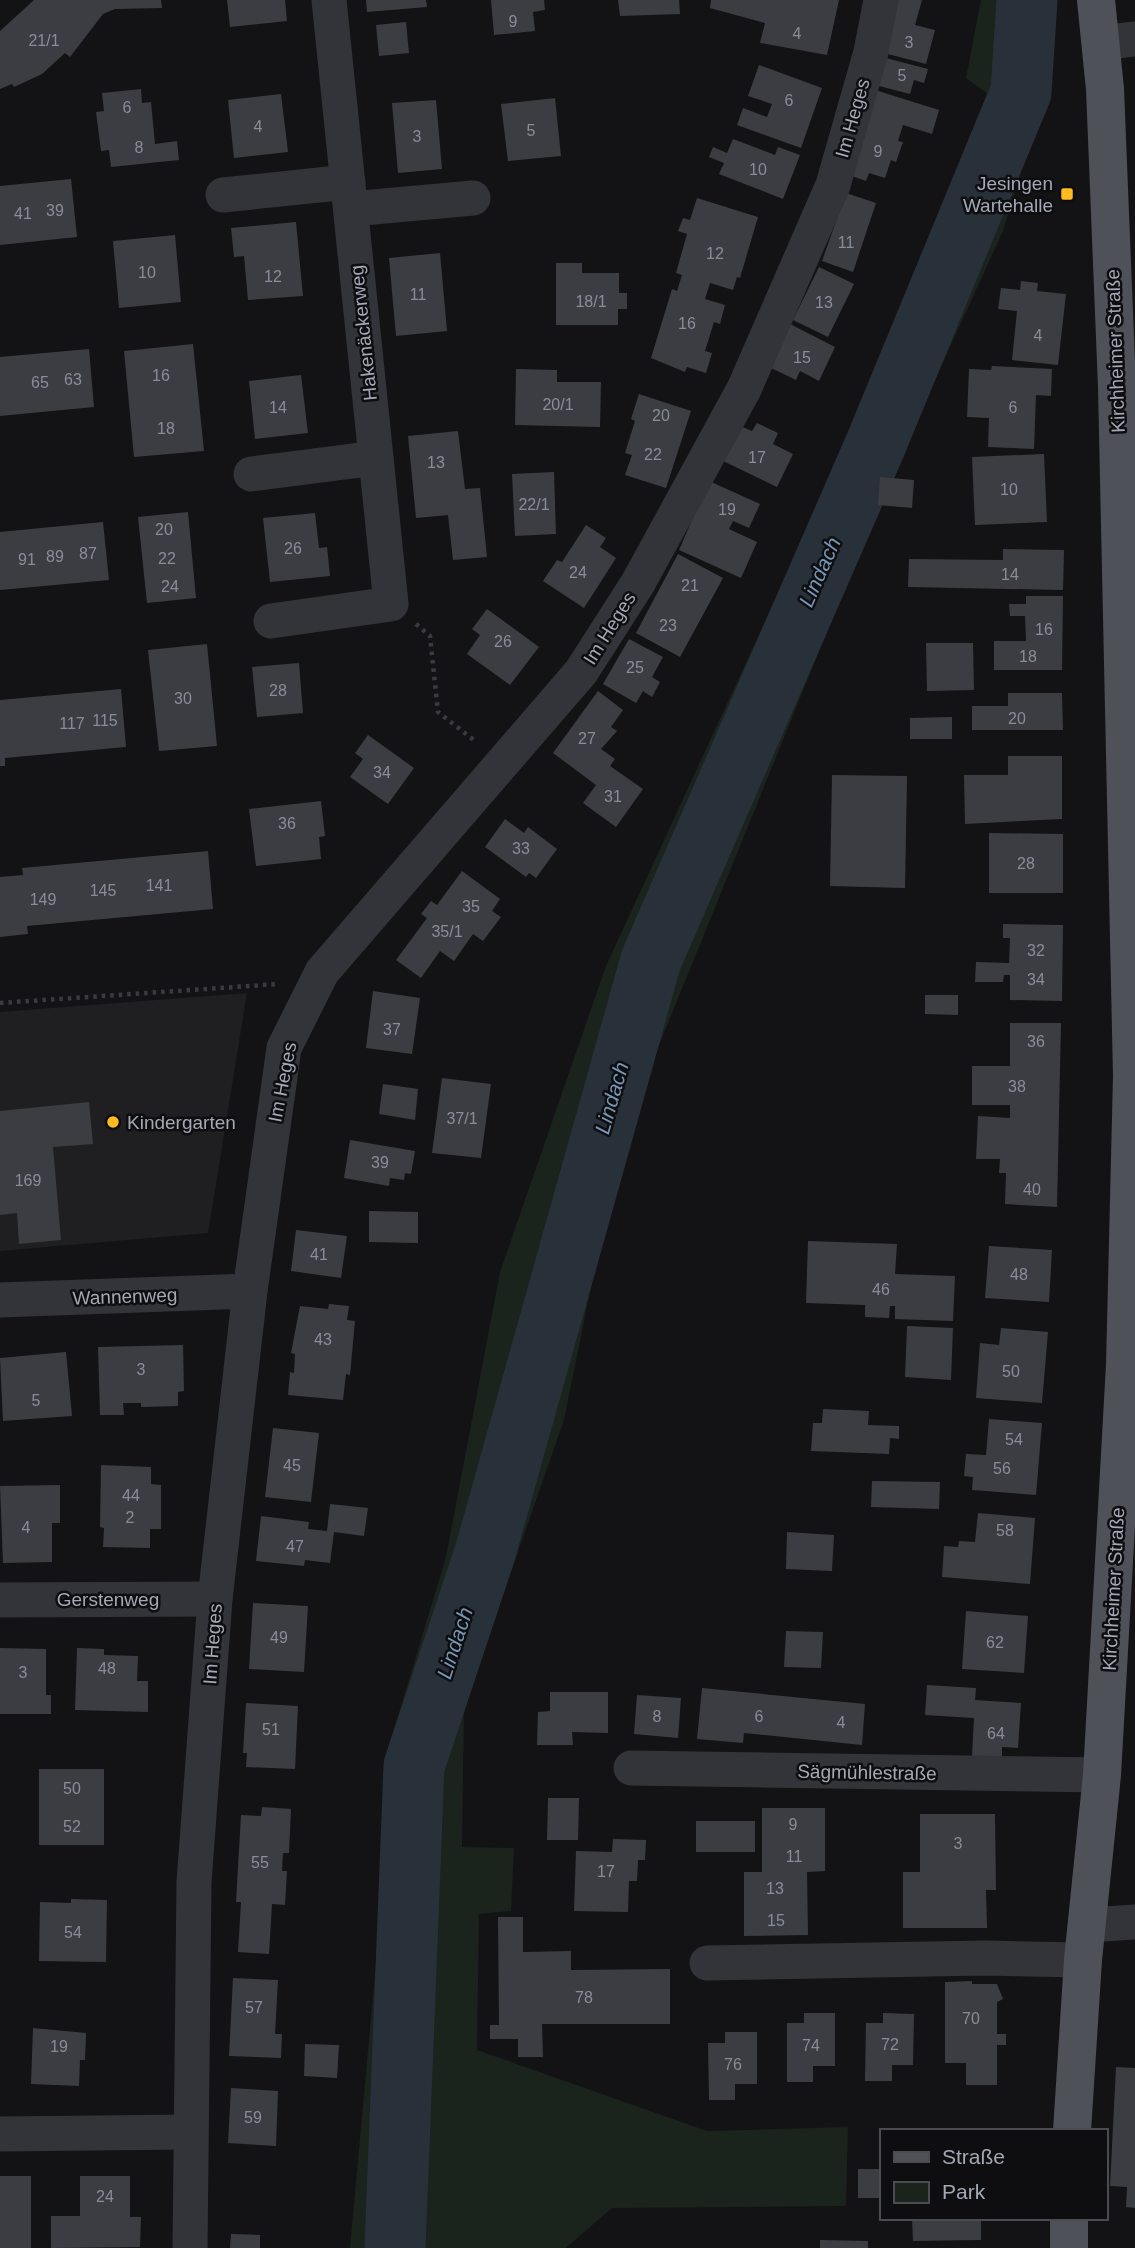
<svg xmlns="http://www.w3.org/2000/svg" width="1135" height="2248" viewBox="0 0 1135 2248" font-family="Helvetica,sans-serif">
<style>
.built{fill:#1f1f22}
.green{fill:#1a231c}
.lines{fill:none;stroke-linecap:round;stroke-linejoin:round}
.river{stroke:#283139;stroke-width:61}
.building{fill:#3c3d42}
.path{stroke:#393b41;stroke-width:4.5;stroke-dasharray:3.5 5;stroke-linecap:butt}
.minor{stroke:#33343a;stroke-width:35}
.major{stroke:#4f5159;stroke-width:38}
.poi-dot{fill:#ffbb20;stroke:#0e0e10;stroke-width:2.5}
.labels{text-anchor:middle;stroke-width:5;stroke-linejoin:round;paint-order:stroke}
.number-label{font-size:16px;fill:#898d99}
.street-label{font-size:19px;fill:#a3a8b6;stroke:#0e0e10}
.poi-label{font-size:19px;fill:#a3a8b6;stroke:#0e0e10;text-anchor:end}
.water-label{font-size:21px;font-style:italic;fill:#7696b5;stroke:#0e0e10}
</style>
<rect width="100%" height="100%" fill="#131315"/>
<polygon class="built" points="247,993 208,1233 0,1251 0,1012"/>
<g class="green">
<polygon points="981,0 1047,0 1047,88 1003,231 935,380 887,356 996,100 966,78"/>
<polygon points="808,528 859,553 621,1139 564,1420 464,1707 462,1847 514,1848 511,1911 479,1914 477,2050 707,2131 848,2127 846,2206 612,2208 566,2248 350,2248 378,1941 392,1736 446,1557 500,1272 606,966"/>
</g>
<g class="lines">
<polyline class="river" points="395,2248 414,1766 485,1553 651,960 875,446 1021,92 1027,0"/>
</g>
<g class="building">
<polygon points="34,0 161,0 162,8 115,9 103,14 70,57 65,53 42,74 14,87 12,84 0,89 0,31"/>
<polygon points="227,0 285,0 287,21 230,27"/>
<polygon points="366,0 426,0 427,7 367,12"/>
<polygon points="491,0 544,0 545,10 533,12 535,31 494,35"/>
<polygon points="618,0 679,0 680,14 620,16"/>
<polygon points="711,0 839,0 827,55 760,43 765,23 710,8"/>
<polygon points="898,0 922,0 915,25 935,30 926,64 884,53"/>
<polygon points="406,22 409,53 379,56 376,25"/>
<polygon points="882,57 928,69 924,83 914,80 910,94 875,85"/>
<polygon points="759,65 822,88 801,148 737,125 743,108 767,117 772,104 748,96"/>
<polygon points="141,89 142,103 151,102 155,144 177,141 179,160 111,167 109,150 101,151 96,112 104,111 102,93"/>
<polygon points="875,90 939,110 932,134 903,125 898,141 903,142 896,162 891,160 885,178 869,173 866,181 849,175"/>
<polygon points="281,94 288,152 234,158 228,100"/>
<polygon points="555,98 561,156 508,161 501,104"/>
<polygon points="436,100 442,169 398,173 392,103"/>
<polygon points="733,139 775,155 778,147 800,155 783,199 719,174 724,163 709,157 713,147 727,153"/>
<polygon points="71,179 77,237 0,245 0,186"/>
<polygon points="846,193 876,203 853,272 822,261"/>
<polygon points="697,198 758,217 740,278 737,277 733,290 710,283 705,299 725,305 720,324 714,322 705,351 712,353 706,373 687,367 685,372 651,358 672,289 677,291 682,275 676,273 687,234 678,231 683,218 690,220"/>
<polygon points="296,222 303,296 248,300 244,256 234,257 231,228"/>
<polygon points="175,235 181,302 119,308 113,241"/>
<polygon points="440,253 447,331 396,336 389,258"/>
<polygon points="556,263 582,263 582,273 619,273 619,293 627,293 627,309 618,309 618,325 556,325"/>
<polygon points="819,267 854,284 828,337 793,320"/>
<polygon points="1021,281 1038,283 1037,291 1066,294 1058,365 1012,360 1017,311 998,309 1001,288 1020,290"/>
<polygon points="790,324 835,347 819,381 800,371 796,380 769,367"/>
<polygon points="193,344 204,451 134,457 124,351"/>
<polygon points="89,349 94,407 0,416 0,357"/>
<polygon points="992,366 1052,369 1051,396 1036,395 1034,449 988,447 989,418 967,417 969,369 991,370"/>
<polygon points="516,369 557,370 557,382 601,382 600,427 515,425"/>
<polygon points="301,375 308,433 255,439 249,381"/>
<polygon points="639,394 691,411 666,488 625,475 632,455 625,453 635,421 631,419"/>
<polygon points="757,423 778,433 773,444 793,454 777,487 721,460 738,425 752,431"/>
<polygon points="458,431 465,489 480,488 487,557 453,560 448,515 416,518 408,436"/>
<polygon points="1044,454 1047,522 975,525 972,457"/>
<polygon points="554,472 556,534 515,536 512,474"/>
<polygon points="880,477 914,480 912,508 878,505"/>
<polygon points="709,481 760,504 749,528 733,521 729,529 757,542 741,578 679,550"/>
<polygon points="188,512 196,598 147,603 138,517"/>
<polygon points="315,513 319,548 327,547 330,576 270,582 263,518"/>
<polygon points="103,522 109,580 0,590 0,532"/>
<polygon points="586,525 606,538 600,547 616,558 584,608 543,581 557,560 562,562"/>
<polygon points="1003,549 1064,550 1063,590 908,587 909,559 1003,560"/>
<polygon points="678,554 723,578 680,657 636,633"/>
<polygon points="1026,596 1063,596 1062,670 994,670 994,641 1026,641 1025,616 1010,616 1009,604 1026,604"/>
<polygon points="487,609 539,647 510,685 467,654 480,635 472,629"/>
<polygon points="629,639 663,657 652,677 660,682 652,697 643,691 636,703 603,684"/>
<polygon points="926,643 973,643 974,690 927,691"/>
<polygon points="207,644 217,746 159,751 148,650"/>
<polygon points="299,663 303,713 257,717 252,667"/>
<polygon points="121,689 126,747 5,758 5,766 0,766 0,700"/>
<polygon points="598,691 623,710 611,727 617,731 601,749 615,759 610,766 643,789 616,827 583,803 596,785 553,753"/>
<polygon points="1008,693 1062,693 1063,730 972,730 972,706 1008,706"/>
<polygon points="952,717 952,739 910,739 910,718"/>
<polygon points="368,735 414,768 388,804 350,777 363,759 355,753"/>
<polygon points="1008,756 1062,756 1062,819 965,824 964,775 1008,775"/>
<polygon points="832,775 907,776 905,888 830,886"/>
<polygon points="321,801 325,836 319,837 321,859 256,866 249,809"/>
<polygon points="505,819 524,833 528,827 557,849 536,878 529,873 526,877 485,847"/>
<polygon points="989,833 1063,834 1063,893 989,893"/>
<polygon points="208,851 213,909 27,926 28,934 0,937 0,877 23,875 22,868"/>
<polygon points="462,871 500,899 492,911 501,917 483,941 473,934 454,961 440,951 421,978 396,960 427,918 421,914 431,901 437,905"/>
<polygon points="1003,924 1063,925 1062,1001 1010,1000 1010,975 1004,975 1003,982 975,982 976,962 1009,963 1010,938 1003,938"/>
<polygon points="373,991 420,998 412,1054 366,1048"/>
<polygon points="925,995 958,995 958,1015 925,1014"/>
<polygon points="1010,1023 1061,1023 1057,1207 1005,1204 1006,1173 999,1173 1000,1159 976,1159 978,1116 1010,1118 1010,1105 972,1105 972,1066 1010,1066"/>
<polygon points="442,1078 491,1084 481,1158 432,1153"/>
<polygon points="383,1084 418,1089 415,1120 379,1114"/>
<polygon points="89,1102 93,1144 53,1147 61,1240 19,1244 17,1213 0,1215 0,1111"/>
<polygon points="350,1140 415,1151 411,1174 405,1173 404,1180 390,1178 389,1186 344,1178"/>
<polygon points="369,1211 418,1212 418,1243 369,1242"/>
<polygon points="296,1230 347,1236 341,1278 291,1271"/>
<polygon points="808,1241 897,1244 895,1274 955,1276 953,1321 895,1319 895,1306 890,1306 889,1318 865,1317 865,1305 806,1303"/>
<polygon points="989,1246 1052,1250 1049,1302 985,1298"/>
<polygon points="329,1304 349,1306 347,1320 355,1321 350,1375 346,1374 343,1400 288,1395 290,1372 294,1373 295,1354 291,1353 300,1306 328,1309"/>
<polygon points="907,1326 953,1328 951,1380 905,1377"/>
<polygon points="1001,1328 1048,1332 1042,1403 976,1398 980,1343 999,1345"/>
<polygon points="183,1345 184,1391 178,1392 178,1406 141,1407 141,1403 123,1403 124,1415 100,1415 98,1347"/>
<polygon points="66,1352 72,1416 3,1421 0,1358"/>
<polygon points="823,1409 869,1411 868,1425 899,1426 899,1439 890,1438 889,1454 811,1451 813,1423 822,1423"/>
<polygon points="989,1419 1042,1423 1036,1495 972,1490 973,1477 964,1476 966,1454 986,1455"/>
<polygon points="273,1428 319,1433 311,1502 265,1497"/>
<polygon points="101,1465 151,1467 151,1484 161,1485 161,1529 150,1529 150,1548 103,1547 104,1528 100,1527"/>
<polygon points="872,1481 940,1482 939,1509 871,1507"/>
<polygon points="60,1485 60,1523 52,1523 52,1562 3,1563 0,1486"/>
<polygon points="330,1504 368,1508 364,1536 334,1532 330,1563 305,1560 304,1566 256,1561 261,1516 309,1522 308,1529 327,1531"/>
<polygon points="978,1513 1035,1518 1030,1584 942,1577 944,1546 958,1547 959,1541 975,1542"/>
<polygon points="787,1532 834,1535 832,1571 786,1569"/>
<polygon points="253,1603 308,1606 304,1672 249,1669"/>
<polygon points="966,1611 1028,1616 1024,1673 962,1669"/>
<polygon points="786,1631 823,1632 821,1668 784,1667"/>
<polygon points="0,1648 46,1649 46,1695 51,1695 51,1714 0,1714"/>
<polygon points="77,1648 104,1649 104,1655 138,1656 137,1681 148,1681 148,1712 75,1710"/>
<polygon points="927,1685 976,1688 975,1700 1021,1703 1018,1748 1002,1747 1002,1758 972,1756 974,1718 925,1715"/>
<polygon points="702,1688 865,1704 862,1745 744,1733 743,1743 697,1739"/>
<polygon points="550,1692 608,1692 608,1733 572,1732 573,1745 537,1745 538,1712 550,1711"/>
<polygon points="637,1695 681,1698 678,1738 634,1734"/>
<polygon points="246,1703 298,1706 295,1769 246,1767 247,1753 243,1753"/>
<rect x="39" y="1769" width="65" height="76"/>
<polygon points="548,1798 579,1798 578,1840 547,1840"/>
<polygon points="262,1807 291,1809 289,1853 283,1853 282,1871 287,1871 285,1905 272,1904 269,1954 238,1952 241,1902 236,1902 241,1815 261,1816"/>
<polygon points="762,1808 825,1808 825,1871 807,1872 808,1935 744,1936 744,1872 762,1872"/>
<polygon points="920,1814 995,1814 996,1890 986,1890 987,1928 903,1928 903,1872 920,1872"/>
<rect x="696" y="1821" width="59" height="31"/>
<polygon points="613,1839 646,1840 645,1860 638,1860 637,1881 629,1881 628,1912 574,1911 576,1851 612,1852"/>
<polygon points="71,1899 107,1900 106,1962 39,1961 40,1902 71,1903"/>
<polygon points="498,1917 523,1917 523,1952 571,1951 571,1970 670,1969 670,2024 542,2024 543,2057 518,2057 518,2039 490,2039 490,2025 499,2025"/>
<polygon points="233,1978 278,1980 275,2034 282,2034 281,2058 229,2056"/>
<polygon points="972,1981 972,1984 997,1984 1003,1999 997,2002 997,2034 1006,2034 1006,2045 997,2045 997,2085 966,2085 966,2063 945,2063 945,1982"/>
<polygon points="804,2013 835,2013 835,2066 813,2066 813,2082 787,2082 787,2023 804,2023"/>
<polygon points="883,2013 914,2014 913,2065 892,2065 892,2081 865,2081 866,2023 883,2023"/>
<polygon points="33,2028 86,2033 85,2060 80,2060 79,2086 31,2084"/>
<polygon points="725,2032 757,2032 757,2084 735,2084 735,2100 709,2100 708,2043 725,2043"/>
<polygon points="305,2044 339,2045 337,2078 304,2076"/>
<polygon points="1116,2067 1135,2068 1135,2208 1126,2207 1127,2187 1110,2186"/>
<polygon points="231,2088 278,2091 276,2146 228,2143"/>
<rect x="858" y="2169" width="23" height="29"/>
<rect x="0" y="2176" width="31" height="72"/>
<polygon points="80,2176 130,2176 130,2217 141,2217 140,2247 51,2248 51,2216 80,2216"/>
<polygon points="912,2218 981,2218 981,2240 913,2241"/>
<polygon points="231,2234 260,2235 260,2248 230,2248"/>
<polygon points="820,2240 868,2241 868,2248 820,2248"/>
</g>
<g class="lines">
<g class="path">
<polyline points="416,624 430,636 438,712 475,741"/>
<polyline points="0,1003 279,984"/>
</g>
<g class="minor">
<polyline points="1100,43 1135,39"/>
<polyline points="223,195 348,182"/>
<polyline points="351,209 473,198"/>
<polyline points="251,474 376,458"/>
<polyline points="271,621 391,604 329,0"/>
<polyline points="0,1300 250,1291"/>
<polyline points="0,1600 215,1599"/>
<polyline points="631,1768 1102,1775"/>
<polyline points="1088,1925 1135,1922"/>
<polyline points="707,1963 985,1958 1083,1960"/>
<polyline points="0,2134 189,2132"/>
<polyline points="190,2248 194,1882 215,1599 250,1291 284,1048 322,972 581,672 638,583 744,389 833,185 871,52 881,0"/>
</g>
<g class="major">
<polyline points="1072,2131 1083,1960 1102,1775 1125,1365 1132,1076 1117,387 1105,89 1096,0"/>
<polyline points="1069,2248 1069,2218"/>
</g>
</g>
<g class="poi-dot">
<rect x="1060" y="187" width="14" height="14" rx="3.5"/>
<circle cx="113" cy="1122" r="7"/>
</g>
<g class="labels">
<g class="number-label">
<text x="513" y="27">9</text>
<text x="797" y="39">4</text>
<text x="44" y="46">21/1</text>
<text x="909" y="48">3</text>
<text x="902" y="81">5</text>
<text x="789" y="106">6</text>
<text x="127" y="113">6</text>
<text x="258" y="132">4</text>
<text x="531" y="136">5</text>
<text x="417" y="142">3</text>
<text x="139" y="153">8</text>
<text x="878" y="157">9</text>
<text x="758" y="175">10</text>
<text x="55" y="216">39</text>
<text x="23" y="219">41</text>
<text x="846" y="248">11</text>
<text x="715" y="259">12</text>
<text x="147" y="278">10</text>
<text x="273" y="282">12</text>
<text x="418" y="300">11</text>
<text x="591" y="307">18/1</text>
<text x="824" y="308">13</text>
<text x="687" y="329">16</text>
<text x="1038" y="341">4</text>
<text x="802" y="363">15</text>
<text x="161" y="381">16</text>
<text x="73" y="385">63</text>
<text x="40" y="388">65</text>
<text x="558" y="410">20/1</text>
<text x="278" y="413">14</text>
<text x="1013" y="413">6</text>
<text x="661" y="421">20</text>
<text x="166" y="434">18</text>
<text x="653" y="460">22</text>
<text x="757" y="463">17</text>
<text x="436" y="468">13</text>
<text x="1009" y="495">10</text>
<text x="534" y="510">22/1</text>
<text x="727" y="515">19</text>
<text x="164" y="535">20</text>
<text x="293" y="554">26</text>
<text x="88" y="559">87</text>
<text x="55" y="562">89</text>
<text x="167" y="564">22</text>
<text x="27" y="565">91</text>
<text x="578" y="578">24</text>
<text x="1010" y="580">14</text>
<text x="690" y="591">21</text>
<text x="170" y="592">24</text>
<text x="668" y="631">23</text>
<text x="1044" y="635">16</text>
<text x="503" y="647">26</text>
<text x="1028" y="662">18</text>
<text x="635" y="673">25</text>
<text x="278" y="696">28</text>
<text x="183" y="704">30</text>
<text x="1017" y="724">20</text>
<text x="105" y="726">115</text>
<text x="72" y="729">117</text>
<text x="587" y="744">27</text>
<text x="382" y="778">34</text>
<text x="613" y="802">31</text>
<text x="287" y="829">36</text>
<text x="521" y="854">33</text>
<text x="1026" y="869">28</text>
<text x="159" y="891">141</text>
<text x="103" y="896">145</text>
<text x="43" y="905">149</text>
<text x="471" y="912">35</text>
<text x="447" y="937">35/1</text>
<text x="1036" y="956">32</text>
<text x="1036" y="985">34</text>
<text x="392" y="1035">37</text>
<text x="1036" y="1047">36</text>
<text x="1017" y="1092">38</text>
<text x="462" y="1124">37/1</text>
<text x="380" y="1168">39</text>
<text x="28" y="1186">169</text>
<text x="1032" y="1195">40</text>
<text x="319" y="1260">41</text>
<text x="1019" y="1280">48</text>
<text x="881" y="1295">46</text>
<text x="323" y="1345">43</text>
<text x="141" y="1375">3</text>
<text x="1011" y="1377">50</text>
<text x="36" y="1406">5</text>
<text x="1014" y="1445">54</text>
<text x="292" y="1471">45</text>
<text x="1002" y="1474">56</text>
<text x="131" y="1501">44</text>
<text x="130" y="1523">2</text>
<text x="26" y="1533">4</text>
<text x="1005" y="1536">58</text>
<text x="295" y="1552">47</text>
<text x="279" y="1643">49</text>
<text x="995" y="1648">62</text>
<text x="107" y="1674">48</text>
<text x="23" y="1678">3</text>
<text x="657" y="1722">8</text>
<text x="759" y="1722">6</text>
<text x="841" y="1728">4</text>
<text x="271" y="1735">51</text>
<text x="996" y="1739">64</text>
<text x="72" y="1794">50</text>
<text x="793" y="1830">9</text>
<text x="72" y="1832">52</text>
<text x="958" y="1849">3</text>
<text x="794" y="1862">11</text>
<text x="260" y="1868">55</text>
<text x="606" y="1877">17</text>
<text x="775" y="1894">13</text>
<text x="776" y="1926">15</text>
<text x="73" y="1938">54</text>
<text x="584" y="2003">78</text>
<text x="254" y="2013">57</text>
<text x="971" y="2024">70</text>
<text x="890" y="2050">72</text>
<text x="811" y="2051">74</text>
<text x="59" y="2052">19</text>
<text x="733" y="2070">76</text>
<text x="253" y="2123">59</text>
<text x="105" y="2202">24</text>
</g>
<g class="street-label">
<text transform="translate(852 118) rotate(-74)" y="7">Im Heges</text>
<text transform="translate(363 333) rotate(-96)" y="7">Hakenäckerweg</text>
<text transform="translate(1115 351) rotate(-92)" y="7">Kirchheimer Straße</text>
<text transform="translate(609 628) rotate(-58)" y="7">Im Heges</text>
<text transform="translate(282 1082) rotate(-79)" y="7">Im Heges</text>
<text transform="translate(125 1296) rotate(-2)" y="7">Wannenweg</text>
<text transform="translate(1113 1589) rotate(-87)" y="7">Kirchheimer Straße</text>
<text x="108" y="1606">Gerstenweg</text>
<text transform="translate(212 1644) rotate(-86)" y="7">Im Heges</text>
<text transform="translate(867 1772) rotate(1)" y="7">Sägmühlestraße</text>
</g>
<g class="poi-label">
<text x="1053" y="190">Jesingen<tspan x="1053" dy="22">Wartehalle</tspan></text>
<text x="127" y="1129" text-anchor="start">Kindergarten</text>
</g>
<g class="water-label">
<text transform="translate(820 572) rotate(-66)" y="7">Lindach</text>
<text transform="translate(612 1098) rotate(-74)" y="7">Lindach</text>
<text transform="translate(455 1643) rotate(-72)" y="7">Lindach</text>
</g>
</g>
<rect x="880" y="2129" width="228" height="91" fill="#0e0e10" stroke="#4a4c52" stroke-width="2"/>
<rect x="894" y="2152" width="35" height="10" fill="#4f5159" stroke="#4a4c52" stroke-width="2"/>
<text x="942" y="2164" font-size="21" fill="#a3a8b6">Straße</text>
<rect x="894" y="2182" width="35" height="21" fill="#1a231c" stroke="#4a4c52" stroke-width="2"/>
<text x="942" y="2199" font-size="21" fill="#a3a8b6">Park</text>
</svg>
